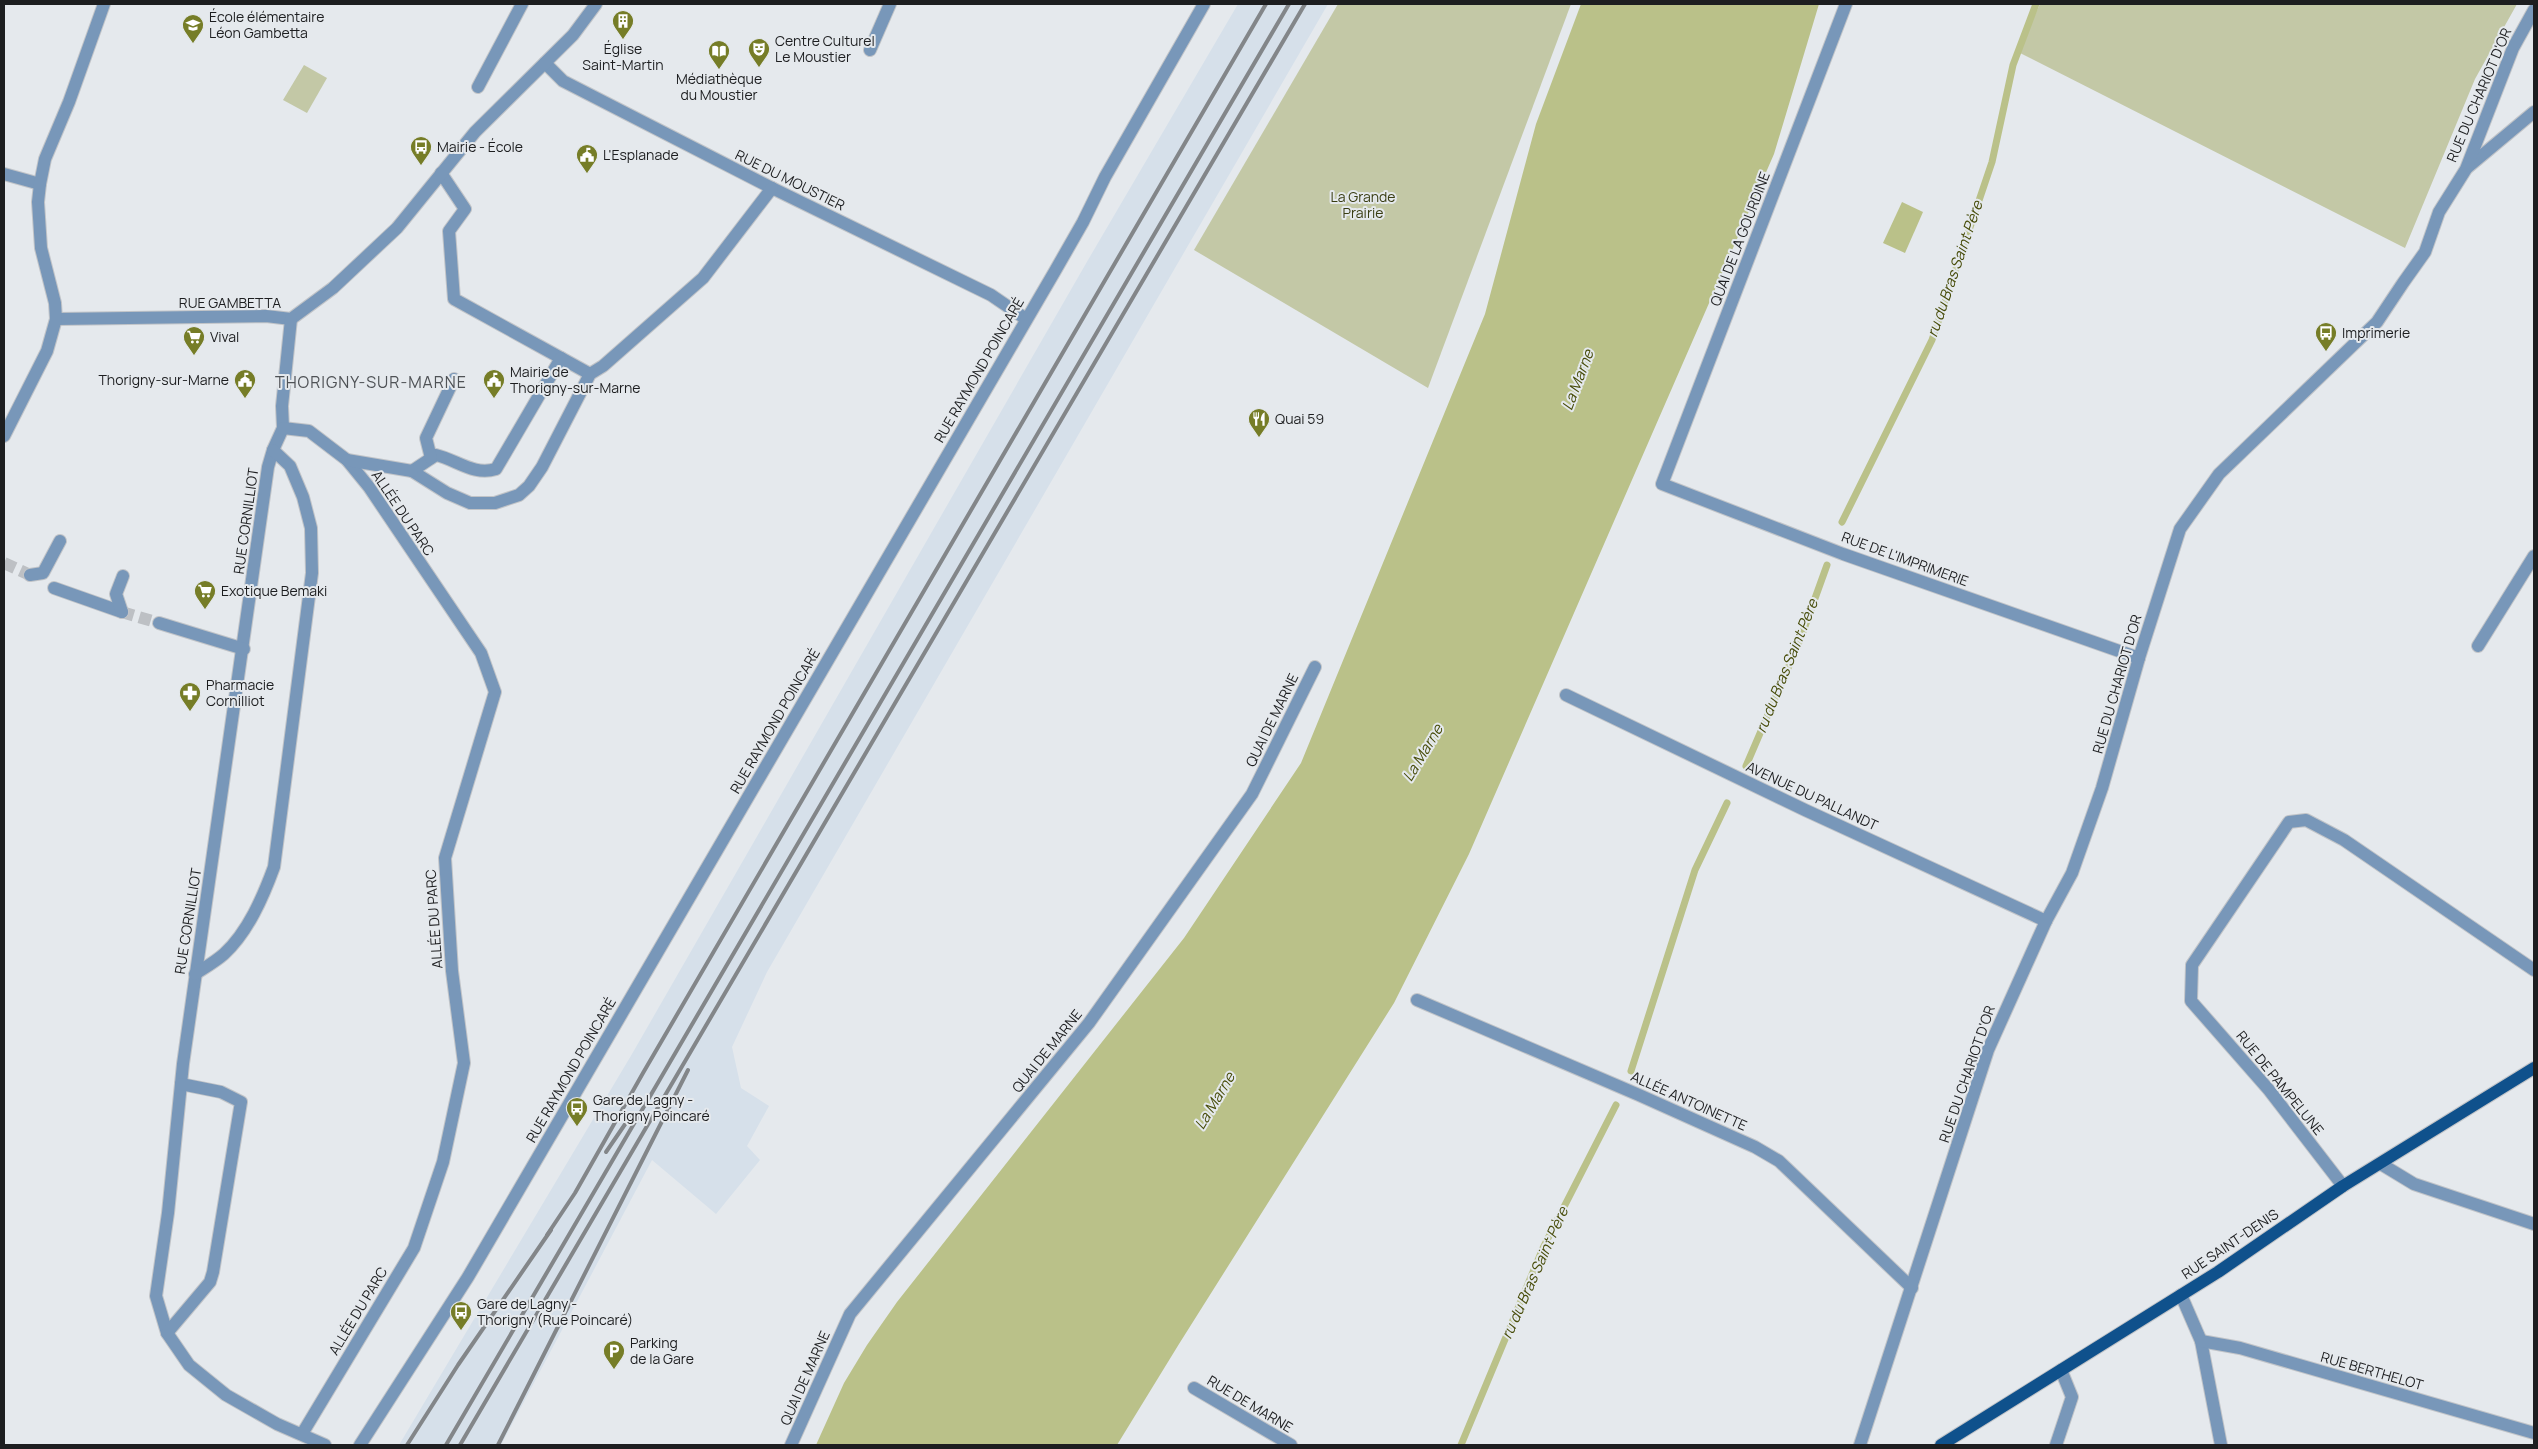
<svg xmlns="http://www.w3.org/2000/svg" width="2538" height="1449" viewBox="0 0 2538 1449" font-family="Manrope,sans-serif">
<style>
.built{fill:#d6e0ea}
.green{fill:#c3c8a6}
.water{fill:#bac189}
.lines{fill:none;stroke-linecap:round;stroke-linejoin:round}
.stream{stroke:#bac189;stroke-width:7}
.minor-tunnel{stroke:#bdc0c4;stroke-width:12;stroke-dasharray:12 6;stroke-linecap:butt}
.minor-casing{stroke:#c1c4c8;stroke-width:14}
.major-casing{stroke:#c1c4c8;stroke-width:14}
.minor{stroke:#7897b9;stroke-width:12}
.major{stroke:#0f518c;stroke-width:12}
.rail{stroke:#838689;stroke-width:4}
.labels{text-anchor:middle;stroke-width:4;stroke-linejoin:round;paint-order:stroke}
.poi-label{font-size:14px;fill:#1d1e20;stroke:#e5e9ed;text-anchor:start}
.street-label{font-size:14px;fill:#1d1e20;stroke:#e5e9ed}
.park-label{font-size:14px;fill:#393d12;stroke:#e5e9ed}
.water-label{font-size:15px;font-style:italic;fill:#474c09;stroke:#e5e9ed}
.quarter-label{font-size:16px;letter-spacing:1px;fill:#4f5256;stroke:#e5e9ed}
</style>
<rect width="100%" height="100%" fill="#e5e9ed"/>
<polygon class="built" points="1238,4 1328,4 767,972 732,1047 741,1088 769,1106 747,1146 760,1160 716,1214 652,1160 501,1445 399,1445 632,1054 1088,260"/>
<g class="green">
<polygon points="1338,4 1571,4 1428,388 1194,250"/>
<polygon points="2040,4 2517,4 2475,79 2405,248 2018,52"/>
<polygon points="304,65 327,78 307,113 283,100"/>
</g>
<g class="water">
<polygon points="1581,4 1819,4 1774,154 1469,854 1394,1003 1179,1344 1117,1445 816,1445 844,1383 867,1345 897,1302 1184,938 1301,763 1485,314 1536,124"/>
<polygon points="1902,202 1923,212 1905,253 1883,243"/>
</g>
<g class="lines">
<g class="stream">
<polyline points="1842,522 1932,340 1992,162 2013,65 2036,4"/>
<polyline points="1746,766 1800,640 1827,565"/>
<polyline points="1631,1071 1695,870 1727,803"/>
<polyline points="1461,1445 1543,1248 1616,1105"/>
</g>
<g class="minor-tunnel">
<polyline points="4,563 30,575"/>
<polyline points="122,612 159,623"/>
</g>
<g class="minor-casing">
<g id="minor">
<polyline points="1846,4 1662,484 1843,554 2139,658"/>
<polyline points="870,50 890,4"/>
<polyline points="545,63 563,81 772,188 991,295 1026,319"/>
<polyline points="478,87 522,4"/>
<polyline points="2468,167 2534,112"/>
<polyline points="441,173 465,209 449,231 454,299 561,358"/>
<polyline points="4,174 40,184"/>
<polyline points="56,319 266,316 291,319 333,288 397,228 475,132 573,35 596,4"/>
<polyline points="291,319 282,406 283,428 273,450 268,467 183,1064 168,1213 156,1296 167,1333 189,1365 226,1395 277,1424 325,1445"/>
<path d="M590,374L561,358L496,469C474,476 457,460 436,455L412,471L447,493L470,503H495L519,495L529,486L542,467L590,374L603,366L703,278L772,188"/>
<polyline points="283,428 309,431 347,460 369,487 481,653 495,692 445,858 452,971 464,1063 443,1162 414,1248 302,1434"/>
<polyline points="4,436 47,351 56,319 55,303 41,248 38,202 40,184 45,159 69,102 104,4"/>
<polyline points="431,458 426,438 454,379"/>
<polyline points="347,460 412,471"/>
<polyline points="30,575 43,573 60,541"/>
<polyline points="54,588 122,612"/>
<polyline points="122,612 116,594 123,576"/>
<polyline points="159,623 244,649"/>
<polyline points="2478,646 2534,556"/>
<polyline points="1566,695 1805,810 2046,921"/>
<path d="M195,974C204,968 215,962 224,954C248,932 263,897 274,867L312,573L311,528L303,497L290,466L273,450"/>
<polyline points="1417,1000 1639,1095 1755,1147 1779,1161 1912,1288"/>
<polyline points="2381,1164 2414,1184 2534,1224"/>
<polyline points="2343,1186 2269,1090 2191,1001 2192,965 2289,822 2306,820 2344,840 2534,970"/>
<polyline points="2181,1295 2201,1341 2221,1445"/>
<polyline points="167,1333 210,1282 213,1272 241,1102 221,1092 181,1084"/>
<polyline points="2201,1341 2240,1348 2534,1433"/>
<polyline points="1194,1388 1291,1445"/>
<polyline points="360,1445 468,1277 1055,271 1083,222 1105,177 1204,4"/>
<polyline points="791,1445 850,1314 1089,1023 1252,794 1315,667"/>
<polyline points="1860,1445 1988,1050 2046,921 2072,873 2102,788 2139,658 2180,529 2219,474 2377,322 2403,283 2425,252 2439,212 2466,169 2513,48 2534,10"/>
<polyline points="2056,1445 2072,1397 2061,1370"/>
</g>
</g>
<g class="major-casing">
<polyline id="major" points="1941,1445 2218,1272 2343,1186 2534,1068"/>
</g>
<use href="#minor" class="minor"/>
<use href="#major" class="major"/>
<g class="rail">
<polyline points="606,1152 630,1117"/>
<polyline points="547,1235 575,1193 643,1073 1266,4"/>
<polyline points="407,1445 458,1365 551,1230"/>
<polyline points="446,1445 1289,4"/>
<polyline points="460,1445 1305,4"/>
<polyline points="498,1445 688,1070"/>
</g>
</g>
<defs>
<g id="building-pin" transform="scale(1.125)"><path d="M0 17L-7.5 6A9.5 9.5 0 1 1 7.5 6Z" fill="#767d27" stroke="#e5e9ed"/><path d="M-4-6H4V6H1V3H-1V6H-4ZM-2.5-4.3h1.7v1.8h-1.7ZM.8-4.3h1.7v1.8H.8ZM-2.5-1h1.7V.8h-1.7ZM.8-1h1.7V.8H.8Z" fill="#fff"/></g>
<g id="school-pin" transform="scale(1.125)"><path d="M0 17L-7.5 6A9.5 9.5 0 1 1 7.5 6Z" fill="#767d27" stroke="#e5e9ed"/><path d="M0-5L7-2L0 1L-7-2ZM-4 1L0 2.5L4 1V4Q0 6-4 4Z" fill="#fff"/></g>
<g id="theatre-pin" transform="scale(1.125)"><path d="M0 17L-7.5 6A9.5 9.5 0 1 1 7.5 6Z" fill="#767d27" stroke="#e5e9ed"/><path d="M-5-5.5Q0-4 5-5.5V0Q5 5 0 6Q-5 5-5 0ZM-3.3-2.5H-1v1.5H-3.3ZM1-2.5H3.3v1.5H1ZM-2.8 1Q0 5.5 2.8 1Z" fill="#fff"/></g>
<g id="library-pin" transform="scale(1.125)"><path d="M0 17L-7.5 6A9.5 9.5 0 1 1 7.5 6Z" fill="#767d27" stroke="#e5e9ed"/><path d="M-6-4Q-3-5.5-.7-3.5V5Q-3 3-6 4ZM6-4Q3-5.5 .7-3.5V5Q3 3 6 4Z" fill="#fff"/></g>
<g id="bus-pin" transform="scale(1.125)"><path d="M0 17L-7.5 6A9.5 9.5 0 1 1 7.5 6Z" fill="#767d27" stroke="#e5e9ed"/><path d="M-5-6H5V4H4V6H2V4H-2V6H-4V4H-5ZM-3.5-4V0h7V-4ZM-3.5 1.2v1.5H-2V1.2ZM2 1.2v1.5H3.5V1.2Z" fill="#fff"/></g>
<g id="civic-pin" transform="scale(1.125)"><path d="M0 17L-7.5 6A9.5 9.5 0 1 1 7.5 6Z" fill="#767d27" stroke="#e5e9ed"/><path d="M-.6-6.5H3V-4.5H.6V-3L4-1V1h2V6H-6V1h2V-1L-.6-3ZM-1.2 2.5V6h2.4V2.5Z" fill="#fff"/></g>
<g id="supermarket-pin" transform="scale(1.125)"><path d="M0 17L-7.5 6A9.5 9.5 0 1 1 7.5 6Z" fill="#767d27" stroke="#e5e9ed"/><path d="M-6-5.5h2.5l.6 2H6L4.5 2H-2.5L-4.4-4H-6ZM-1.5 3.2a1.3 1.3 0 1 0 .1 0ZM3 3.2a1.3 1.3 0 1 0 .1 0Z" fill="#fff"/></g>
<g id="restaurant-pin" transform="scale(1.125)"><path d="M0 17L-7.5 6A9.5 9.5 0 1 1 7.5 6Z" fill="#767d27" stroke="#e5e9ed"/><path d="M-5-6h1v4h1v-4h1v4h1v-4h1v5L-1.5 .5V6h-2V.5L-5-1ZM5-6V6H3V1.5H1.5Q1.5-4 5-6Z" fill="#fff"/></g>
<g id="pharmacy-pin" transform="scale(1.125)"><path d="M0 17L-7.5 6A9.5 9.5 0 1 1 7.5 6Z" fill="#767d27" stroke="#e5e9ed"/><path d="M-2-6h4v4h4v4h-4v4h-4v-4h-4v-4h4Z" fill="#fff"/></g>
<g id="parking-pin" transform="scale(1.125)"><path d="M0 17L-7.5 6A9.5 9.5 0 1 1 7.5 6Z" fill="#767d27" stroke="#e5e9ed"/><path d="M-3.5-5.5H1a3.5 3.5 0 0 1 0 7H-1V5.5H-3.5ZM-1-3.4V-.6H.8a1.4 1.4 0 0 0 0-2.8Z" fill="#fff"/></g>
</defs>
<g fill-rule="evenodd">
<use href="#building-pin" x="623" y="21"/>
<use href="#school-pin" x="193" y="25"/>
<use href="#theatre-pin" x="759" y="49"/>
<use href="#library-pin" x="719" y="51"/>
<use href="#bus-pin" x="421" y="147"/>
<use href="#civic-pin" x="587" y="155"/>
<use href="#bus-pin" x="2326" y="333"/>
<use href="#supermarket-pin" x="194" y="337"/>
<use href="#civic-pin" x="245" y="380"/>
<use href="#civic-pin" x="494" y="380"/>
<use href="#restaurant-pin" x="1259" y="419"/>
<use href="#supermarket-pin" x="205" y="591"/>
<use href="#pharmacy-pin" x="190" y="693"/>
<use href="#bus-pin" x="577" y="1108"/>
<use href="#bus-pin" x="461" y="1312"/>
<use href="#parking-pin" x="614" y="1351"/>
</g>
<g class="labels">
<g class="poi-label">
<text x="209" y="22">École élémentaire<tspan x="209" dy="16">Léon Gambetta</tspan></text>
<text x="775" y="46">Centre Culturel<tspan x="775" dy="16">Le Moustier</tspan></text>
<text x="623" y="54" text-anchor="middle">Église<tspan x="623" dy="16">Saint-Martin</tspan></text>
<text x="719" y="84" text-anchor="middle">Médiathèque<tspan x="719" dy="16">du Moustier</tspan></text>
<text x="437" y="152">Mairie - École</text>
<text x="603" y="160">L'Esplanade</text>
<text x="2342" y="338">Imprimerie</text>
<text x="210" y="342">Vival</text>
<text x="510" y="377">Mairie de<tspan x="510" dy="16">Thorigny-sur-Marne</tspan></text>
<text x="229" y="385" text-anchor="end">Thorigny-sur-Marne</text>
<text x="1275" y="424">Quai 59</text>
<text x="221" y="596">Exotique Bemaki</text>
<text x="206" y="690">Pharmacie<tspan x="206" dy="16">Cornilliot</tspan></text>
<text x="593" y="1105">Gare de Lagny -<tspan x="593" dy="16">Thorigny Poincaré</tspan></text>
<text x="477" y="1309">Gare de Lagny -<tspan x="477" dy="16">Thorigny (Rue Poincaré)</tspan></text>
<text x="630" y="1348">Parking<tspan x="630" dy="16">de la Gare</tspan></text>
</g>
<g class="street-label">
<text transform="translate(2479 95) rotate(-67)" y="5">RUE DU CHARIOT D'OR</text>
<text transform="translate(790 180) rotate(26)" y="5">RUE DU MOUSTIER</text>
<text transform="translate(1740 239) rotate(-69)" y="5">QUAI DE LA GOURDINE</text>
<text x="230" y="308">RUE GAMBETTA</text>
<text transform="translate(979 370) rotate(-60)" y="5">RUE RAYMOND POINCARÉ</text>
<text transform="translate(403 513) rotate(56)" y="5">ALLÉE DU PARC</text>
<text transform="translate(246 521) rotate(-82)" y="5">RUE CORNILLIOT</text>
<text transform="translate(1905 559) rotate(20)" y="5">RUE DE L'IMPRIMERIE</text>
<text transform="translate(2117 684) rotate(-74)" y="5">RUE DU CHARIOT D'OR</text>
<text transform="translate(1272 720) rotate(-64)" y="5">QUAI DE MARNE</text>
<text transform="translate(775 721) rotate(-60)" y="5">RUE RAYMOND POINCARÉ</text>
<text transform="translate(1812 796) rotate(25)" y="5">AVENUE DU PALLANDT</text>
<text transform="translate(434 919) rotate(-94)" y="5">ALLÉE DU PARC</text>
<text transform="translate(188 921) rotate(-81)" y="5">RUE CORNILLIOT</text>
<text transform="translate(1047 1051) rotate(-51)" y="5">QUAI DE MARNE</text>
<text transform="translate(571 1070) rotate(-60)" y="5">RUE RAYMOND POINCARÉ</text>
<text transform="translate(1967 1074) rotate(-71)" y="5">RUE DU CHARIOT D'OR</text>
<text transform="translate(2280 1083) rotate(51)" y="5">RUE DE PAMPELUNE</text>
<text transform="translate(1689 1101) rotate(24)" y="5">ALLÉE ANTOINETTE</text>
<text transform="translate(2230 1244) rotate(-34)" y="5">RUE SAINT-DENIS</text>
<text transform="translate(358 1311) rotate(-59)" y="5">ALLÉE DU PARC</text>
<text transform="translate(2372 1371) rotate(16)" y="5">RUE BERTHELOT</text>
<text transform="translate(805 1378) rotate(-66)" y="5">QUAI DE MARNE</text>
<text transform="translate(1250 1404) rotate(31)" y="5">RUE DE MARNE</text>
</g>
<g class="park-label">
<text x="1363" y="202">La Grande<tspan x="1363" dy="16">Prairie</tspan></text>
</g>
<g class="water-label">
<text transform="translate(1955 269) rotate(-71)" y="5">ru du Bras Saint Père</text>
<text transform="translate(1578 380) rotate(-69)" y="5">La Marne</text>
<text transform="translate(1787 666) rotate(-68)" y="5">ru du Bras Saint Père</text>
<text transform="translate(1423 753) rotate(-59)" y="5">La Marne</text>
<text transform="translate(1215 1101) rotate(-59)" y="5">La Marne</text>
<text transform="translate(1535 1273) rotate(-66)" y="5">ru du Bras Saint Père</text>
</g>
<g class="quarter-label">
<text x="371" y="388">THORIGNY-SUR-MARNE</text>
</g>
</g>
<rect width="2538" height="1449" fill="none" stroke="#1d1e20" stroke-width="10"/>
</svg>
